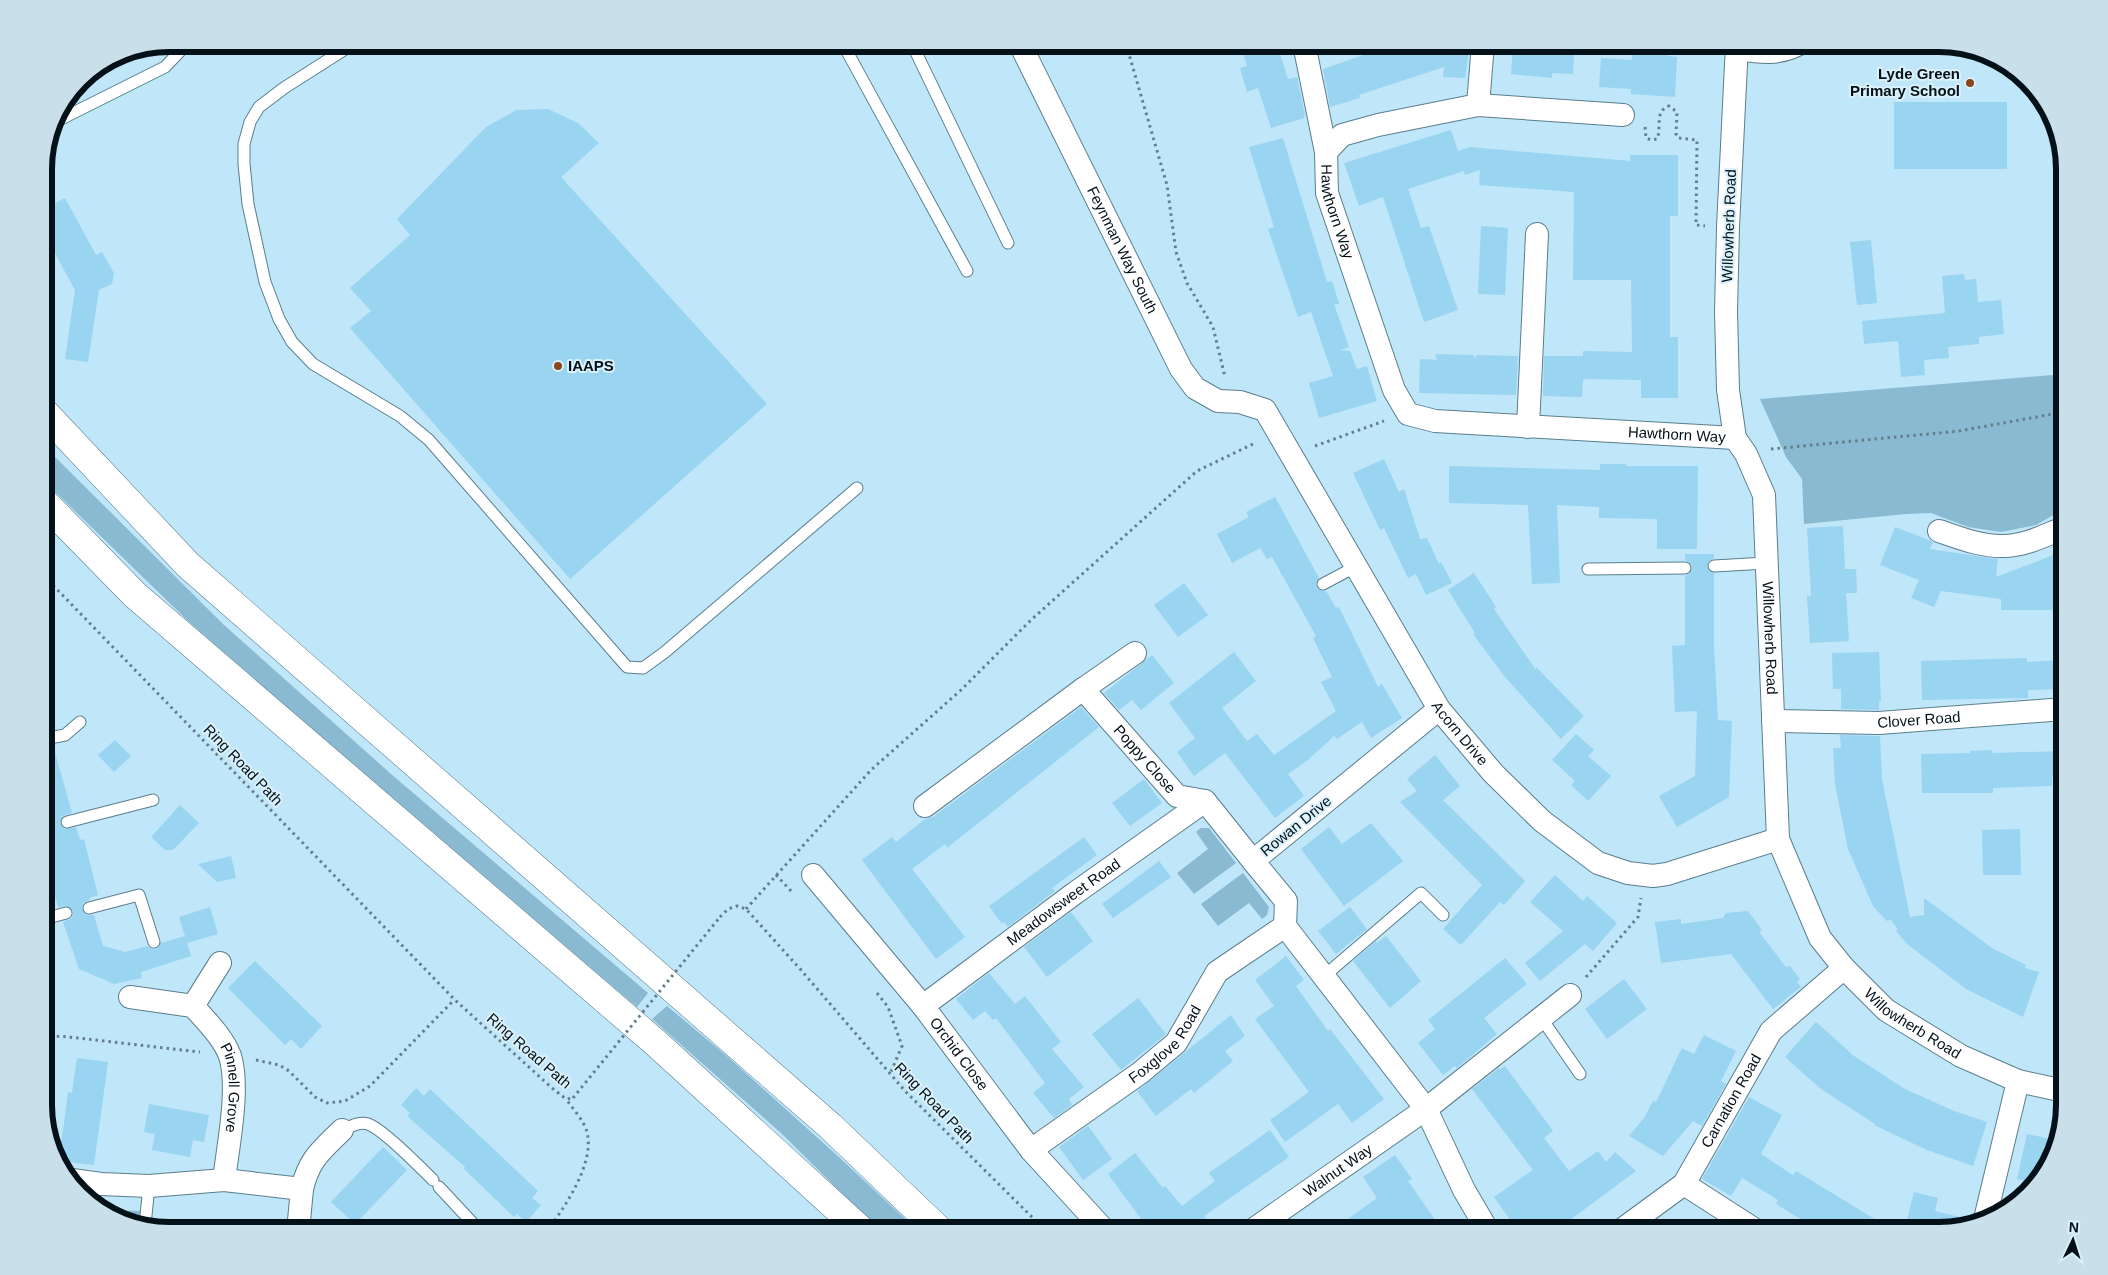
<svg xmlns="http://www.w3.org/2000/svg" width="2108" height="1275" viewBox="0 0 2108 1275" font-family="Arial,sans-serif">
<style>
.green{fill:#89bad2}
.building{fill:#99d4f0}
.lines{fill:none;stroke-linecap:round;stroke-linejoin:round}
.service-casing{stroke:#5a7e8e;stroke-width:13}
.minor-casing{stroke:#5a7e8e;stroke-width:24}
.trunk-casing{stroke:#5a7e8e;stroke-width:29}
.path{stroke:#657e8c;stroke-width:3;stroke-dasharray:2.5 4;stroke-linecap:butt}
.service{stroke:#fff;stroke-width:11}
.minor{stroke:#fff;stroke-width:22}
.trunk{stroke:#fff;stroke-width:28}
.path-bridge{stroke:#657e8c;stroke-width:3;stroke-dasharray:2.5 4;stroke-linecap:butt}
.poi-dot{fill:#8a461a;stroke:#daf1fc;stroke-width:2}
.labels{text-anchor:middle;stroke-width:4;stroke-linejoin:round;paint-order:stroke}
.poi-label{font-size:15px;font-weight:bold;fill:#041118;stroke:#daf1fc;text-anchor:end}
.street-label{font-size:15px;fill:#041118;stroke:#daf1fc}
.rim{fill:none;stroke:#041118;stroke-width:6}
</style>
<rect width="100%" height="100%" fill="#c0e6f9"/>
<g class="green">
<polygon points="2064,374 2064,509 2036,525 2001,532 1968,527 1931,513 1906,514 1804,524 1802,479 1786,457 1760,399"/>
<polygon points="44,446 224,625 391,774 648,993 637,1007 347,762 187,620 44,481"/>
<polygon points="1201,828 1209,828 1236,863 1194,894 1177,873 1208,849 1196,832"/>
<polygon points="1243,873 1269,907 1267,915 1262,919 1249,903 1218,926 1201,904"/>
<polygon points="667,1006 728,1057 840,1158 918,1231 880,1231 782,1134 652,1019"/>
<polygon points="99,1207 114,1210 141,1211 139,1223 106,1214"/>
</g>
<g class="building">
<polygon points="1240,44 1277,44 1288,79 1297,77 1305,115 1304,118 1271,128 1258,88 1247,92 1240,68 1247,66"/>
<polygon points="1383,44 1470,44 1465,78 1443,77 1444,67 1359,95 1360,98 1330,107 1323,69 1372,52 1371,48"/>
<polygon points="1513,44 1575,44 1573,74 1552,73 1552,78 1511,74"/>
<polygon points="1639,44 1669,44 1668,56 1677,57 1675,97 1631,94 1631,89 1599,87 1601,58 1632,60 1632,53 1639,53"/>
<rect x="1894" y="102" width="113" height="67"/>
<polygon points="548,109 578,123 599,143 561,177 767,404 570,579 350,328 371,311 350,288 410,235 397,219 486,127 517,110"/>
<polygon points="1451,130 1458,151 1470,147 1630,161 1630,155 1678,155 1678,216 1670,216 1670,337 1678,337 1678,398 1641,398 1641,380 1583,379 1582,397 1543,396 1544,356 1583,356 1583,351 1632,352 1631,280 1573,280 1574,192 1479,185 1480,170 1465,175 1464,171 1408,189 1421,228 1429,226 1458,310 1424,322 1383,197 1359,206 1344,163"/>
<polygon points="1283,138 1327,282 1332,281 1339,304 1334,304 1349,347 1340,350 1350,351 1357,369 1367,366 1377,401 1319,418 1309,383 1333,376 1311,312 1298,317 1268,229 1274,227 1249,147"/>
<polygon points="65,198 96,255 102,252 114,273 112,284 99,290 88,362 65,359 75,290 44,233 44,209"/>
<polygon points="1481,226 1508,228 1505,295 1478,294"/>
<polygon points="1871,240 1877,303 1857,305 1850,242"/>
<polygon points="1964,274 1965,280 1976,279 1978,302 2001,300 2004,334 1979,337 1979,344 1948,347 1949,358 1924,360 1925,375 1901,377 1898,341 1864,344 1862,321 1945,313 1942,276"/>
<polygon points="1435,354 1473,355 1475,359 1477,355 1518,356 1516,395 1419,393 1420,359 1437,360"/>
<polygon points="1384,459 1399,492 1404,489 1420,539 1427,538 1439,564 1441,562 1452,583 1426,595 1416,574 1408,578 1384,528 1380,530 1353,473"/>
<polygon points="1600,464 1626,464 1626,466 1698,466 1697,549 1657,549 1657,519 1599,518 1599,507 1557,505 1560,583 1532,584 1528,505 1449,503 1449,466 1600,470"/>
<polygon points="1275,497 1319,578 1316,583 1317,588 1322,591 1326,591 1336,608 1339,607 1378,687 1382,684 1402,718 1371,738 1362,722 1337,739 1334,736 1308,760 1288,774 1304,796 1275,818 1225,753 1194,776 1177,752 1195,738 1169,703 1234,652 1256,681 1222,708 1247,741 1257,734 1274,755 1336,711 1321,682 1332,677 1313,638 1316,636 1272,557 1267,559 1260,548 1232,563 1217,534 1249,517 1246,512"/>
<polygon points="1843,526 1845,569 1856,569 1857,593 1846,593 1849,641 1810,643 1807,596 1811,596 1807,528"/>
<polygon points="1895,527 1929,540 1933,542 1930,549 1998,559 1996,577 2064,551 2064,625 2052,610 2001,610 2001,599 1941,591 1934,607 1911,598 1919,580 1880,565"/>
<polygon points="1685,554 1714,554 1714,558 1710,560 1707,566 1708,570 1714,573 1714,645 1718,720 1732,721 1729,797 1677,827 1659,796 1695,776 1697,711 1675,712 1672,646 1685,645 1685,576 1689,574 1692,568 1691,564 1685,560"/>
<polygon points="1474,573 1496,607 1494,609 1536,670 1536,667 1584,716 1561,739 1505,677 1473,634 1475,633 1448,590"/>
<polygon points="1184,583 1208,615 1178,637 1154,605"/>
<polygon points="1879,652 1881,701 1879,701 1879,710 1841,709 1841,689 1833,689 1832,653"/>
<polygon points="1152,655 1174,683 1141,710 1132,700 1119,710 1104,693"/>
<polygon points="2027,658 2027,662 2060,660 2061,689 2028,690 2028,698 1922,700 1921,661"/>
<polygon points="1081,707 1099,727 947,848 945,844 912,869 965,937 936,959 862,860 892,837 896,842 925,819 933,817"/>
<polygon points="1576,734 1594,750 1588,756 1611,776 1588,801 1571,785 1575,781 1552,760"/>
<polygon points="1840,735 1880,736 1882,779 1910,917 1924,915 1924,898 1992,948 2026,965 2025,968 2039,972 2023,1017 1966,989 1907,944 1896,931 1898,929 1890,919 1887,921 1884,918 1873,906 1848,849 1835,784 1833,748 1841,748"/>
<polygon points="115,740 131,756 114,772 98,755"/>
<polygon points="53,745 72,813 62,816 60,823 65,829 76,827 80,840 84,839 98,895 89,898 90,900 83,903 82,909 87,915 94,915 103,946 125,952 148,946 152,949 157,949 161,943 185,936 179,917 210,907 218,934 187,943 191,956 141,972 142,978 114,984 79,969 63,922 72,918 73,911 67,906 58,907 44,854 44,746"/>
<polygon points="1992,750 1992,753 2064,751 2064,776 2052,777 2052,786 1993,788 1993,793 1922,793 1921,754 1970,753 1970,751"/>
<polygon points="1435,755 1460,786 1443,800 1525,881 1504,905 1500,902 1461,945 1443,929 1482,885 1400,802 1417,791 1407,779"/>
<polygon points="1144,779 1162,803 1130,826 1112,803"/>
<polygon points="180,805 199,823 173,850 165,850 151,837"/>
<polygon points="1371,823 1403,861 1344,906 1301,849 1329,827 1342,844"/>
<polygon points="2020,829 2021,875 1983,875 1982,830"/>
<polygon points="1084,837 1097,855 1052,888 1055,891 1008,927 1004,922 1002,924 989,906"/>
<polygon points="231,856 236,878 217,882 198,864"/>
<polygon points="1159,861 1171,877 1113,918 1102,904"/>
<polygon points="1555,875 1583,901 1587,896 1617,923 1593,951 1585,944 1540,981 1525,963 1563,931 1530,902"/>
<polygon points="1350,907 1367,929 1336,954 1318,931"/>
<polygon points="1748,911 1762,930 1759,932 1786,967 1790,966 1800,979 1797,982 1801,987 1773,1009 1731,954 1661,963 1655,922 1681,919 1681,924 1723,918 1726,913"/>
<polygon points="1071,912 1093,941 1047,977 1024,947"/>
<polygon points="1386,936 1421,981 1390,1008 1353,961 1376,941 1377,943"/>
<polygon points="1286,956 1304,980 1296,986 1328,1031 1330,1029 1384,1099 1352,1123 1338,1104 1285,1142 1270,1120 1309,1092 1255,1019 1274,1006 1255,980"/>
<polygon points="1505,958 1527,984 1484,1018 1497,1034 1457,1068 1455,1066 1443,1075 1418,1043 1435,1029 1428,1020"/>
<polygon points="255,961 322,1026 301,1049 291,1039 285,1045 228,988"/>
<polygon points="989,973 1015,1004 1025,996 1061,1042 1052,1049 1084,1087 1069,1099 1072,1105 1054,1118 1033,1093 1045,1083 996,1018 993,1020 985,1011 973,1020 956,999"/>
<polygon points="1624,979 1647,1009 1607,1039 1585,1009"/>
<polygon points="1138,998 1166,1034 1121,1070 1092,1034"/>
<polygon points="1231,1015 1245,1036 1225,1051 1233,1061 1194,1093 1191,1089 1156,1116 1137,1091"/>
<polygon points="1816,1022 1854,1056 1905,1089 1954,1111 1987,1122 1973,1166 1927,1150 1874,1125 1875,1124 1821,1089 1785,1057"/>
<polygon points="1704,1035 1736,1051 1721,1081 1726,1084 1702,1126 1693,1121 1663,1156 1629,1136 1644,1118 1653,1101 1656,1102 1682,1048 1694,1054"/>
<polygon points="77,1058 108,1062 94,1165 59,1161 68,1092 72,1093"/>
<polygon points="1505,1066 1553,1131 1544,1138 1569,1171 1598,1151 1606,1162 1615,1152 1636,1171 1555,1231 1518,1231 1494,1197 1533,1170 1472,1089 1499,1068 1501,1069"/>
<polygon points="416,1088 424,1096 430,1089 538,1191 532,1198 541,1205 526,1222 517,1214 514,1217 464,1169 465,1167 407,1116 410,1113 401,1105"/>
<polygon points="1749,1097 1782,1115 1761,1154 1793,1175 1796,1171 1894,1231 1820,1231 1776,1204 1778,1200 1742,1178 1731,1196 1702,1179"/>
<polygon points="149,1104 209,1115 204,1142 193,1140 190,1157 152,1150 155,1134 144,1132"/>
<polygon points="1088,1126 1112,1159 1083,1180 1059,1147"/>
<polygon points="1270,1130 1289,1157 1204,1216 1207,1220 1191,1231 1150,1231 1108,1174 1135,1153 1163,1188 1165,1186 1182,1206 1215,1181 1209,1173"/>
<polygon points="2027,1134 2055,1140 2047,1169 2033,1183 2017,1179"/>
<polygon points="383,1147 407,1170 355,1224 331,1202"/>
<polygon points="1395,1155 1412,1179 1408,1181 1443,1231 1331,1231 1377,1198 1363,1177"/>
<polygon points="1914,1192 1938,1198 1935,1211 1972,1220 1972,1222 1939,1231 1904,1231"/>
</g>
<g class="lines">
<g class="service-casing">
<g id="service">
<polyline points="353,44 284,88 259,107 250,122 244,144 244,164 248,204 265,282 279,319 292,342 313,364 400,416 429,440 627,667 643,668 665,652 857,488"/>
<polyline points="843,44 967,271"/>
<polyline points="912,44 1008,243"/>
<path d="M1735,54C1765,59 1784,61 1810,44"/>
<polyline points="59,120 165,67 185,46"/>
<polyline points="1714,566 1766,563"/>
<polyline points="1588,569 1685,568"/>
<polyline points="1323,584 1357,566"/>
<polyline points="44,739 65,735 80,722"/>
<polyline points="67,822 153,800"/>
<polyline points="89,908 139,895 154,942"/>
<polyline points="44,919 66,913"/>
<polyline points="1323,977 1421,893 1443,915"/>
<polyline points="1542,1019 1580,1074"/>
<path d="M342,1130C350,1127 359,1121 368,1124C383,1129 420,1167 433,1180"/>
<polyline points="439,1187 480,1231"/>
<polyline points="145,1225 149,1186"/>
</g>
</g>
<g class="minor-casing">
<g id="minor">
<path id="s1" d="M1020,44L1181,369L1195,388L1218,401L1240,402L1265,410L1439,709L1493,773L1542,821L1598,863L1628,873L1653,876L1667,874L1778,839"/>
<polyline points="1304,44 1326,152"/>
<path id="s2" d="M1737,44L1728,227L1726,312L1728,390L1735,438L1746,454L1764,495L1778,839L1820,938L1844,968L1886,1010L1961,1056L2018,1081L2064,1091"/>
<polyline points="1478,105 1483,44"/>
<path id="s3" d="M1623,115L1478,105L1378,125L1342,135L1326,152L1327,193L1394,390L1408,414L1435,421L1735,438"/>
<polyline points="1528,427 1537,234"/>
<path d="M1939,531C1960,538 1982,547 2004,546C2025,546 2045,535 2064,528"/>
<polyline points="1083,689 1135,653"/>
<polyline points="1439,709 1253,861 1286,901 1285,926 1426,1109 1464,1190 1488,1231"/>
<path id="s4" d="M1773,721L1879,723L2064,709"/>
<path id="s5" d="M925,806L1083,689L1177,796L1205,801L1253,861"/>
<path id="s6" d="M813,875L923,1006L1031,1150L1105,1231"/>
<path id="s7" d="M130,997L193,1006C206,1021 223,1037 230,1056C240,1088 228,1146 224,1180"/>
<polyline points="193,1006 220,963"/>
<path id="s8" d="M923,1006L1075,893L1205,801"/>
<path id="s9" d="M1031,1150L1140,1073L1176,1043L1217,972L1285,926"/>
<polyline points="72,1180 101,1184 149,1186 224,1180 302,1189 298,1231"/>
<polyline points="1684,1184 1757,1231"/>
<path d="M302,1189C309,1159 321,1151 342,1130"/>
<polyline points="1985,1219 2018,1081"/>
<path id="s10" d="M1251,1231L1426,1109L1570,995"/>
<path id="s11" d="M1620,1231L1684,1184L1771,1031L1844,968"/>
</g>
</g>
<g class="trunk-casing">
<g id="trunk">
<polyline points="44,412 188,565 830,1126 940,1231"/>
<polyline points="44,502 135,595 657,1044 862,1231"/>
</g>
</g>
<g class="path">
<polyline points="1126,44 1167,185 1176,252 1187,283 1213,327 1225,377"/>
<path d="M1645,127L1646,138L1651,140L1657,139C1662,128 1654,111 1669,106L1677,112L1676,134L1678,138L1697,140L1696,225L1705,226"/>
<polyline points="1315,446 1384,421"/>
<polyline points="1771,449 1959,431 2064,412"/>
<polyline points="44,576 455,1000 552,1088 566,1099 573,1098"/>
<polyline points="776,875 793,893"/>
<polyline points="746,909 871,770 961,690 1031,620 1197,471 1255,443"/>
<polyline points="720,917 728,909 737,906 746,909 801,970 905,1091 1046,1231"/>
<polyline points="1586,977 1638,917 1641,898"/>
<polyline points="877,993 888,1007 902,1046 890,1074"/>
<polyline points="44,1039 60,1036 200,1052"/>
<polyline points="256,1060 279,1065 289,1071 315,1097 327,1103 345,1101 370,1086 454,1000"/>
<path d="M547,1231C565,1207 595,1163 587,1132C584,1121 573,1109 566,1099"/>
</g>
<use href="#service" class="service"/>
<use href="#minor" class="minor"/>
<use href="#trunk" class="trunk"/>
<polyline class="path-bridge" points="573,1098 720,917"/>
</g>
<g class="poi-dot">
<circle cx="1970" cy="83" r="5"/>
<circle cx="558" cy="366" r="5"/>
</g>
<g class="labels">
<g class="poi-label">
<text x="1960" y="79">Lyde Green<tspan x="1960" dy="17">Primary School</tspan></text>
<text x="568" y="371" text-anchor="start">IAAPS</text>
</g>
<g class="street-label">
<text dy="5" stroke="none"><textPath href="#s3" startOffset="369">Hawthorn Way</textPath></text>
<text transform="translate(1729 226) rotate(-88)" y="5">Willowherb Road</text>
<text dy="5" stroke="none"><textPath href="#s1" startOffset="230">Feynman Way South</textPath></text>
<text dy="5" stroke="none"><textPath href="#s3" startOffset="855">Hawthorn Way</textPath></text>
<text dy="5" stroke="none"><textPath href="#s2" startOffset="602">Willowherb Road</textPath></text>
<text dy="5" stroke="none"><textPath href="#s4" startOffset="146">Clover Road</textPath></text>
<text dy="5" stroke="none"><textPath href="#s1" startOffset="839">Acorn Drive</textPath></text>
<text dy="5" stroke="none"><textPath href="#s5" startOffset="290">Poppy Close</textPath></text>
<text transform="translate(243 765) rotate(46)" y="5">Ring Road Path</text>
<text transform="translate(1296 826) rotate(-39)" y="5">Rowan Drive</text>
<text dy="5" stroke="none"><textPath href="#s8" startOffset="175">Meadowsweet Road</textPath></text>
<text dy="5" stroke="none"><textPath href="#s2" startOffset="1038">Willowherb Road</textPath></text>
<text dy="5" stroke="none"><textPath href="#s9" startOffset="172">Foxglove Road</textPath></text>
<text transform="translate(529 1051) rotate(41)" y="5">Ring Road Path</text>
<text dy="5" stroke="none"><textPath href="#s6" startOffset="231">Orchid Close</textPath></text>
<text dy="5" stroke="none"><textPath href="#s7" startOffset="158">Pinnell Grove</textPath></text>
<text dy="5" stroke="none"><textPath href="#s11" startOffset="175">Carnation Road</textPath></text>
<text transform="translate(934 1103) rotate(46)" y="5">Ring Road Path</text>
<text dy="5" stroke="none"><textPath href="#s10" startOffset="106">Walnut Way</textPath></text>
</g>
</g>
<path d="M0 0H2108V1275H0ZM169 52H1939A117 117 0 0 1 2056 169V1105A117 117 0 0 1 1939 1222H169A117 117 0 0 1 52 1105V169A117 117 0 0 1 169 52Z" fill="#c9dfea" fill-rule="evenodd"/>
<path class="rim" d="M169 52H1939A117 117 0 0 1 2056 169V1105A117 117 0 0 1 1939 1222H169A117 117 0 0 1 52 1105V169A117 117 0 0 1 169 52Z"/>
<g transform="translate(2073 1240) rotate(4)" stroke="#daf1fc" stroke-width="4" paint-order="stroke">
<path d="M0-4L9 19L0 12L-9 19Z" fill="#041118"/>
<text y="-8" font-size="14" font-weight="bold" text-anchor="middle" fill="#041118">N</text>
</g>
</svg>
